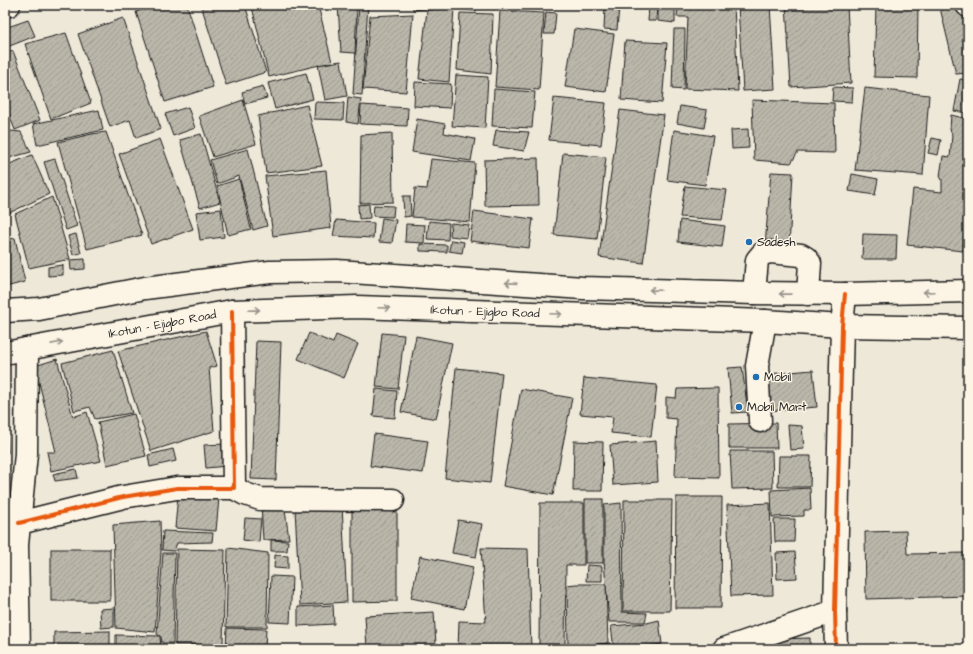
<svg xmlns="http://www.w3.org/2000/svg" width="973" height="654" viewBox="0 0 973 654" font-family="'Architects Daughter',sans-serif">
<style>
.building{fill:url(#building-hatch);stroke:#1c1c1c}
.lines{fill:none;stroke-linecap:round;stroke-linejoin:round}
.minor-casing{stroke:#1c1c1c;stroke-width:25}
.major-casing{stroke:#1c1c1c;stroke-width:25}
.minor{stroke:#fcf5e5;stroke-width:22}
.major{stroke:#fcf5e5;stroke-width:22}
.cycleway-casing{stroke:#fcf5e5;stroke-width:6}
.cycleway{stroke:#e8590c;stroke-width:4}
.oneway{stroke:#97938b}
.poi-dot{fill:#1f6fb2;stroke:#fcf5e5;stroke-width:1.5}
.labels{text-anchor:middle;stroke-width:3;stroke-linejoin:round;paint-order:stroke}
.poi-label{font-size:12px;fill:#1c1c1c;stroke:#fcf5e5;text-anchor:start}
.street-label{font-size:12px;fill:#1c1c1c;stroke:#fcf5e5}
</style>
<defs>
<pattern id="building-hatch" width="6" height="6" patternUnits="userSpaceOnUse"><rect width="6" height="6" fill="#bab6aa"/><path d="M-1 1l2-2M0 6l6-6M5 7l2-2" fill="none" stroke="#9f9c92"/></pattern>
</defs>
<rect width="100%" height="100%" fill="#eee8d9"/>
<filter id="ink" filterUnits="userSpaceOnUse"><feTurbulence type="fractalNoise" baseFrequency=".025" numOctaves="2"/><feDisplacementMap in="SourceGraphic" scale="8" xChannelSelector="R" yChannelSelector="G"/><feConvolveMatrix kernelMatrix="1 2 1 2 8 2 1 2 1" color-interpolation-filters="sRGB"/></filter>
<g filter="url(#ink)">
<g class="building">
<polygon points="157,5 187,5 213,87 165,102 136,12"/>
<polygon points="201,5 245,5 266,72 226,85"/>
<polygon points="260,5 318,5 332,62 269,77 252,7"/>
<polygon points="338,5 357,5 355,53 341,52"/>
<polygon points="359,5 368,5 362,95 353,94"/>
<polygon points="413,5 426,5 426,9 413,10"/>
<polygon points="456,5 476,5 476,11 456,9"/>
<polygon points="478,5 496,5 495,9 478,7"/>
<polygon points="649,5 657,5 656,21 648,21"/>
<polygon points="658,5 675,5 675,23 658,21"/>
<polygon points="678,5 734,5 738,91 685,89 688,17 677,17"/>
<polygon points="738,5 770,5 775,89 743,91"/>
<polygon points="786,5 847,5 851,83 791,87"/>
<polygon points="876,5 918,5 917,78 874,77"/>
<polygon points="951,5 962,5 968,25 968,73 956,74 940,8"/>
<polygon points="605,7 619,7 617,30 604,29"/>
<polygon points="454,8 449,82 419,79 427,10"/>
<polygon points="500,11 544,13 539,90 495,87"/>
<polygon points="546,12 556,13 554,34 544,34"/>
<polygon points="460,13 493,14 491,74 457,70"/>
<polygon points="413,14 406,92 363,89 370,16"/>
<polygon points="123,18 161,129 136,138 130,120 110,127 78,34"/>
<polygon points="28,20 35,36 7,47 5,41 5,28"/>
<polygon points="574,29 614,34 606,92 565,87"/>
<polygon points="674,29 685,29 684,90 672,89"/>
<polygon points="66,33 91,103 51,119 25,44"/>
<polygon points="625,41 667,43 662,103 621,100"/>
<polygon points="13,51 40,120 15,130 5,104 5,54"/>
<polygon points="341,61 347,96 325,100 318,65"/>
<polygon points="306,73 313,99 275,109 268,83"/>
<polygon points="456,75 488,77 485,128 452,126"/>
<polygon points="960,79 968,80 968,113 954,111"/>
<polygon points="415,82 451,84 450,108 414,106"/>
<polygon points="263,86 267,98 245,104 242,92"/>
<polygon points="833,87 853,88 852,102 832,101"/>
<polygon points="865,88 929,95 923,175 855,170"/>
<polygon points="494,89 535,92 532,128 492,126"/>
<polygon points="348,97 361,99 358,124 346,122"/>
<polygon points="554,98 606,103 601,145 549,140"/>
<polygon points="243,100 256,144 213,157 199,116"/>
<polygon points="752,100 834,103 835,153 798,152 791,163 754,160"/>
<polygon points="315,102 344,103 343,120 314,119"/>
<polygon points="307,105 322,166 266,173 258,116"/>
<polygon points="361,105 408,108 407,126 360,124"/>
<polygon points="680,106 707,110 704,128 677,123"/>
<polygon points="188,107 195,128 173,136 165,114"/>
<polygon points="99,110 103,130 37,145 33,124"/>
<polygon points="620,110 664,115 643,263 599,257"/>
<polygon points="951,115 968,119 968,214 967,214 963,251 907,245 913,189 942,192 942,180 940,176 943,156 950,157 952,135 950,129"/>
<polygon points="417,119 445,124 444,133 475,139 471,161 412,152"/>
<polygon points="748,129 749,148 732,149 731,130"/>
<polygon points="496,130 529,132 524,151 493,146"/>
<polygon points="674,130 713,136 705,185 667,180"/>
<polygon points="11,131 21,132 31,152 5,159 5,133"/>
<polygon points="106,132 142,235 87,249 58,142 92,134"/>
<polygon points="392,133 393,202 360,203 361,135"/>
<polygon points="201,134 220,202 200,208 180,140"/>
<polygon points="932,138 941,140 938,155 928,153"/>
<polygon points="160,139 193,229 151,244 119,154"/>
<polygon points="248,149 267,226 253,230 239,176 217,184 210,160"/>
<polygon points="563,153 606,157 597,239 554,235"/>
<polygon points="32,155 49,194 9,213 5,202 5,166"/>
<polygon points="538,158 539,205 485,206 484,160"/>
<polygon points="55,159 77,226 66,230 44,162"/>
<polygon points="431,159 475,163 470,222 412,217 415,188 427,189"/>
<polygon points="326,170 331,228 273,236 265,176"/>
<polygon points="771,172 793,173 789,248 765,246"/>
<polygon points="852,174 878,179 875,195 849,191"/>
<polygon points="239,179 251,229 228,235 217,186"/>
<polygon points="685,186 727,190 722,220 680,217"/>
<polygon points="403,196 410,196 411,216 404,217"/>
<polygon points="52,197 70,259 29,268 15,214"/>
<polygon points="369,204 370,218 359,219 358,205"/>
<polygon points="374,205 394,206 393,217 373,216"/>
<polygon points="221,209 224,237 200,240 196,212"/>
<polygon points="474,211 533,219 529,248 470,241"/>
<polygon points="382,218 396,220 392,243 379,242"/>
<polygon points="336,220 374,223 373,238 333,236"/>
<polygon points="680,220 725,226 722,247 678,242"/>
<polygon points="429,221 449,223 448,240 427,239"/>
<polygon points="451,223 469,225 467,238 450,236"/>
<polygon points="406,224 425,225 424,243 405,242"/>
<polygon points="76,234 81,253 73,255 68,236"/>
<polygon points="863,234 897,235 896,259 862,259"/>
<polygon points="15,238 25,282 5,287 5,240"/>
<polygon points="451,240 464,242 462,253 449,251"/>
<polygon points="420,244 447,245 447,252 420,251"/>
<polygon points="85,259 85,269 71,270 70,260"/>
<polygon points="63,265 63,275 48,276 48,267"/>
<polygon points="206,331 217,366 209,368 214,431 151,451 118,351"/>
<polygon points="309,333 333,343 336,335 358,344 344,378 298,359"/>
<polygon points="382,333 404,335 398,389 376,387"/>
<polygon points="416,336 452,343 436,419 401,412"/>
<polygon points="256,341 281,342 276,480 251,479"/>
<polygon points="113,350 132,413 95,419 90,407 74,411 62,363"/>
<polygon points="57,359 73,417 87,412 101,461 51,471 47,452 56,452 35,366"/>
<polygon points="742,367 748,412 732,413 728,368"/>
<polygon points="456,368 502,373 490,483 445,478"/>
<polygon points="813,370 817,407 768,411 767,374"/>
<polygon points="584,378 657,385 651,437 611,433 613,417 580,414"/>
<polygon points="5,382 10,413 5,414"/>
<polygon points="718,388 719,478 675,477 677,419 666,418 666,397 676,398 677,389"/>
<polygon points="376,389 397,391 395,418 373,416"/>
<polygon points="521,389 572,398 553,495 503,486"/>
<polygon points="134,414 146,456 107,465 98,422"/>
<polygon points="7,422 8,453 5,453 5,423"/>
<polygon points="776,423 777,448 729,448 729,424"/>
<polygon points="788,425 802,426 804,449 790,450"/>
<polygon points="374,434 428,441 423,473 370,466"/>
<polygon points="574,441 603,442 602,491 573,491"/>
<polygon points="656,441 658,482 613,485 610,445"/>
<polygon points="224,444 227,466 206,468 204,445"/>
<polygon points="173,449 176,461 150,467 148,455"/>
<polygon points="730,451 772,451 773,488 732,489"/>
<polygon points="779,456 811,456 810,487 778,487"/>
<polygon points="76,469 78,478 55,481 53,474"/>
<polygon points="810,488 811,510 804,510 804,516 772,517 771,490"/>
<polygon points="178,495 219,498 216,531 175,528"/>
<polygon points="676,497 722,497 721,608 675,608"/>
<rect x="585" y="499" width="18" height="64"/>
<polygon points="624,500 672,500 670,611 623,611"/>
<polygon points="261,503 284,503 289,539 263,540"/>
<polygon points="540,503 584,503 584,565 566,565 565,649 539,649"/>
<polygon points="621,503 622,612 647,613 645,622 609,622 604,561 604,505"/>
<polygon points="770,503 773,595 731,596 727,505"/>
<polygon points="342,505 347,602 300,605 295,508"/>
<polygon points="352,507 397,507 397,601 352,602"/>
<polygon points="245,518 261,519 259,542 243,540"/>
<polygon points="774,519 795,519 794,542 775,542"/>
<polygon points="458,520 482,524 476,557 452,553"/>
<polygon points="160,521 161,552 155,632 116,628 113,525"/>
<polygon points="163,531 213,533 212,542 177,543 174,551 162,550"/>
<polygon points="906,531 907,554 968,553 968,596 866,599 865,532"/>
<polygon points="271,540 288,541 287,551 271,551"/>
<polygon points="228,548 268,553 267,627 226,627"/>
<polygon points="481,548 528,549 531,649 458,649 459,621 486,622"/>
<rect x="51" y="549" width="59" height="52"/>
<polygon points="177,549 225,550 223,645 175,645"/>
<polygon points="795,552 797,578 777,579 776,553"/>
<polygon points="163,553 175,553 173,643 162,643 161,637 157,634"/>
<polygon points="275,555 288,556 288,569 274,568"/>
<polygon points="420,556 473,567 464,609 411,598"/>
<polygon points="587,565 602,566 602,581 586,581"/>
<polygon points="271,576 292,577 290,623 269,622"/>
<polygon points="576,584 606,584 608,643 568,647 567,585"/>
<polygon points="333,605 334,624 298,626 298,607"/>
<polygon points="114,608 114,627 101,628 100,609"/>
<polygon points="434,612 436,645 367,649 365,616"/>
<polygon points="659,620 662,644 625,649 614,649 611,626 647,623"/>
<polygon points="227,628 266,629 265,649 226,648"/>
<polygon points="110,631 110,649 54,649 54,632"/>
<polygon points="116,635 160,636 161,649 116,649"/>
<polygon points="810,638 810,649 774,649 774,639"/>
<polygon points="610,643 610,649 573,649"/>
</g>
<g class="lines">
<g class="minor-casing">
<g id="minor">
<polyline points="967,5 968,6"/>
<polyline points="5,6 9,5"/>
<polyline points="754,293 757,260 762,254 770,252 801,255 806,258 810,263 808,294"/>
<polyline points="760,421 757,366 765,321"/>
<polyline points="234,488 245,494 260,499 393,500"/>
<polyline points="19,523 123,497 177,488 234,488 232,311"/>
<polyline points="19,649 17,545 26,454 27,349"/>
<polyline points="724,649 835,611"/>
<polyline points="836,649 835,611 842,326 845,294"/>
</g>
</g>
<g class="major-casing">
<g id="major">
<polyline points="5,311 39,309 145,288 270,272 337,271 583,288 754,293 845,294 968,291"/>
<path id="s1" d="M5,353L232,311L357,307L765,321L842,326L968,328"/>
</g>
</g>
<use href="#minor" class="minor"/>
<use href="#major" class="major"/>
<g class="cycleway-casing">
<g id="cycleway">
<polyline points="19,523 123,497 177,488 234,488 232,311"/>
<polyline points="836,649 835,611 842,326 845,294"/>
</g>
</g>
<use href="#cycleway" class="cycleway"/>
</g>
<defs><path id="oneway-shaft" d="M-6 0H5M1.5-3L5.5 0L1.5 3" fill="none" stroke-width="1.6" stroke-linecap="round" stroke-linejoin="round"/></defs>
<g class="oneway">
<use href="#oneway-shaft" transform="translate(511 283) rotate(-176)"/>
<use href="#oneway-shaft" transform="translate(655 290) rotate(-178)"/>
<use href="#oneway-shaft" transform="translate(929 292) rotate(178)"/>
<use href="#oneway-shaft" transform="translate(785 294) rotate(-179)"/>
<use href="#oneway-shaft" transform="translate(384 308) rotate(2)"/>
<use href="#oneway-shaft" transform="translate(254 310) rotate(-2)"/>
<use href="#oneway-shaft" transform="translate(556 314) rotate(2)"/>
<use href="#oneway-shaft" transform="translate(57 343) rotate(-11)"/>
</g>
</g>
<g class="poi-dot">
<circle cx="749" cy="242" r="4"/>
<circle cx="756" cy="377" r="4"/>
<circle cx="739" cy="407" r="4"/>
</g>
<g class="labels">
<g class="poi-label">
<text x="757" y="246">Sadesh</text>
<text x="764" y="381">Mobil</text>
<text x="747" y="411">Mobil Mart</text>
</g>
<g class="street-label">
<text dy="4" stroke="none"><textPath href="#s1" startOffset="484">Ikotun - Ejigbo Road</textPath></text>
<text dy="4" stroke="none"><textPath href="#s1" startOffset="160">Ikotun - Ejigbo Road</textPath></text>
</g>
</g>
<rect width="973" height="654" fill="none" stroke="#fcf5e5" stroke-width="20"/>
<rect x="10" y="10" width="953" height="634" fill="none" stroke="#1c1c1c" stroke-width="1.5" filter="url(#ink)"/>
</svg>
